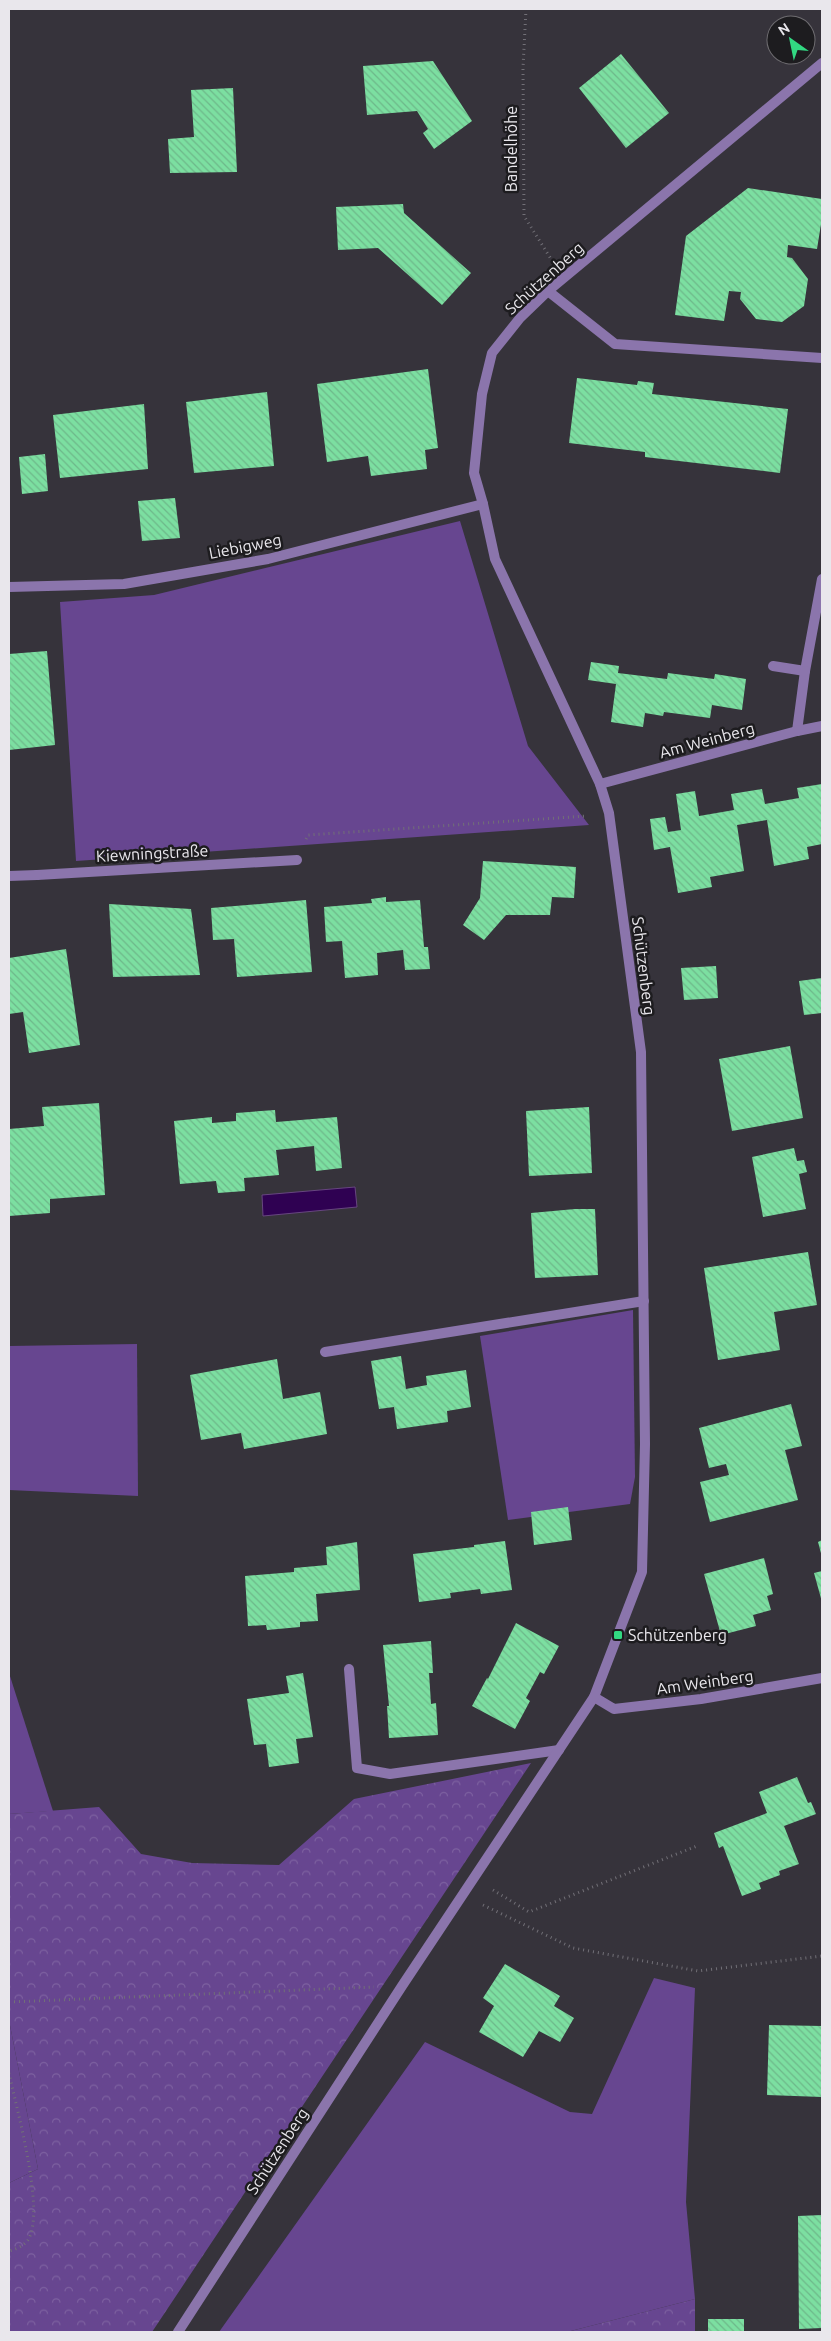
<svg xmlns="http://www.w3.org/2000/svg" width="831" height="2341" viewBox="0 0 831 2341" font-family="Ubuntu,sans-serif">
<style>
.green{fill:#674690}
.forest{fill:url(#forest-crowns)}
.water{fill:#2f0152;stroke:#674680}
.building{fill:url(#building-back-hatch)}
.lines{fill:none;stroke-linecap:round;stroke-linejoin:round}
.path{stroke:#727077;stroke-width:3;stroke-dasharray:1 4;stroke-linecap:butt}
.service{stroke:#8b75ac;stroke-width:10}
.minor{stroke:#8b75ac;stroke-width:10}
.poi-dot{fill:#32d882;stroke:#1d1c1f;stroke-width:2}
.labels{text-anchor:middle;stroke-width:5;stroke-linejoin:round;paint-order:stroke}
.street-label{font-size:16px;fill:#e9e7ec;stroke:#1d1c1f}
.poi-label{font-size:16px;fill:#e9e7ec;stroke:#1d1c1f;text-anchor:start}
</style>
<defs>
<pattern id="forest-crowns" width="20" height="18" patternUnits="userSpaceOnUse" patternTransform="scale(1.25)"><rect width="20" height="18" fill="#674690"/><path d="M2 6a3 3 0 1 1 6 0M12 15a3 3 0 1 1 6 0" fill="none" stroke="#7d61a0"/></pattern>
<pattern id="building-back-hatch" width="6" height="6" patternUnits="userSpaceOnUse" patternTransform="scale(1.25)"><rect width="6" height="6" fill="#7cdfa1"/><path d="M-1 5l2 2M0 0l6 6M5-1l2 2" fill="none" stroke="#6eb88a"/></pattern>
</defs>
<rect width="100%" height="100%" fill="#36333b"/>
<g class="green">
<polygon points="460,521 528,746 589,825 76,861 60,602 154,595"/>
<polygon points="633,1310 635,1477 630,1504 508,1520 480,1336"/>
<polygon points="137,1344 138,1496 9,1490 9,1346"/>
<polygon points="9,1673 53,1811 9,1814"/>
<polygon points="654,1978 695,1988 686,2202 695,2299 567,2332 219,2332 425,2042 570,2112 592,2114"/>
<polygon points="9,2020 38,2169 9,2183"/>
</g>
<g class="forest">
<polygon points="531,1763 152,2332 9,2332 9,2183 38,2169 9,2020 9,1814 99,1807 141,1854 192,1863 279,1865 354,1799"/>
<polygon points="695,2299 695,2332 567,2332"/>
</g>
<polygon class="water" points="355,1187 357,1207 263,1216 262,1195"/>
<g class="building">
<polygon points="621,54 669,113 626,148 579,88"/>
<polygon points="433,61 472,121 434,149 423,133 428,129 417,111 367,115 363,66"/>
<polygon points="233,88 237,172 170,173 168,139 194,137 191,90"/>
<polygon points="748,188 822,199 822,218 817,249 788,245 787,257 792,258 808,279 804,306 782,322 756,319 740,299 741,292 729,291 724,321 675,315 686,236"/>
<polygon points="403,204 404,213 471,273 442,305 378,248 338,250 336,207"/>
<polygon points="428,369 438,448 425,450 427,469 371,476 368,456 327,462 317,384"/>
<polygon points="577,378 637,385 638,381 654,383 652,394 788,409 780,473 645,457 645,452 569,443"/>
<polygon points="267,392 274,466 194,473 186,402"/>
<polygon points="144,404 148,469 60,478 53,415"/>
<polygon points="45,454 48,491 22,494 19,457"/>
<polygon points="175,498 180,538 142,541 138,501"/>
<polygon points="47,651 55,745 9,750 9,654"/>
<polygon points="591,662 619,666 618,673 667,679 668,673 714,679 715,674 746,679 742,710 712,705 710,718 664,712 663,716 645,713 643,727 611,722 616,684 588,680"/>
<polygon points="822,784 822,844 807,847 809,859 774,866 767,820 737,825 744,871 710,877 712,887 678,893 670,847 654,850 650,819 665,817 668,832 681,830 676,794 695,791 699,816 734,810 731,794 762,789 765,804 799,798 797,788"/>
<polygon points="483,861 576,867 574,898 552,897 550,915 506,915 484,940 463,925 480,898"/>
<polygon points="386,897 386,902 420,900 424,947 428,947 430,969 405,970 403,950 377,953 378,975 345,978 342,941 326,942 324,907 372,903 371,899"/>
<polygon points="306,900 312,972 237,977 234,939 213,940 211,908"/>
<polygon points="109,904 191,909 200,975 113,977"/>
<polygon points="66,949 80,1045 29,1053 23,1012 9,1014 9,958"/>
<polygon points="716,966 718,998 684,1000 681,968"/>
<polygon points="822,978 822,1013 804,1015 799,981"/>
<polygon points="790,1046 803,1118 732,1131 719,1059"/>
<polygon points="99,1103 105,1195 50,1199 50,1213 9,1216 9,1129 44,1126 42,1107"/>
<polygon points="589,1107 592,1173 529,1176 526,1111"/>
<polygon points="275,1110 276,1122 337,1117 342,1168 316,1171 314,1146 276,1150 279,1175 244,1178 245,1191 218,1193 216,1181 180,1184 174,1121 212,1117 212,1123 236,1121 236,1113"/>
<polygon points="794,1148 797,1161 804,1160 807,1172 799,1174 806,1209 763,1217 752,1157"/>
<polygon points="575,1209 595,1209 598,1275 535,1278 531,1213"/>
<polygon points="808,1252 817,1305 774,1312 780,1350 718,1360 704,1268"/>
<polygon points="401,1356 406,1389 427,1385 426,1376 466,1370 471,1407 447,1411 448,1422 397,1429 394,1407 379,1409 371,1361"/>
<polygon points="277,1359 283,1399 320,1392 327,1434 244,1449 241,1433 201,1440 190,1375"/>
<polygon points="791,1404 802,1446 785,1450 798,1500 710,1522 700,1482 729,1475 726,1464 709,1468 699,1428"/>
<polygon points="568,1507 572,1540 534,1545 531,1512"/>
<polygon points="822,1540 822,1557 818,1542"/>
<polygon points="505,1541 512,1590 481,1594 480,1589 450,1593 451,1598 419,1602 413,1554 474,1547 474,1545"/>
<polygon points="357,1542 360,1590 316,1594 318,1621 300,1622 300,1627 267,1630 266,1625 248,1626 245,1576 294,1572 294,1568 327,1565 326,1547"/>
<polygon points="764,1558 773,1594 767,1596 771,1610 753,1615 756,1626 721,1635 704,1574"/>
<polygon points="822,1571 822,1602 814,1573"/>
<polygon points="516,1623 559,1646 544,1674 540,1672 526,1698 530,1701 515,1729 472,1706 487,1678 488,1679"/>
<polygon points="431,1641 433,1673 429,1673 430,1688 431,1704 436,1703 438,1735 389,1738 387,1706 389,1706 383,1645"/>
<polygon points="303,1673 313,1737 296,1739 299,1763 269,1767 266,1744 254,1745 247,1699 289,1693 286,1676"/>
<polygon points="797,1777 808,1803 811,1802 816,1814 784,1826 799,1864 779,1871 780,1875 759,1883 761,1889 742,1896 723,1846 719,1848 714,1833 767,1813 759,1792"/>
<polygon points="505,1964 560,1996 554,2006 574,2018 560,2042 539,2031 523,2057 479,2032 494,2006 483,1998"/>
<polygon points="769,2025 822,2026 822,2097 767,2095"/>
<polygon points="822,2215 822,2328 799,2329 798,2216"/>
<rect x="708" y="2319" width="36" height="13"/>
</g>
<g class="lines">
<g class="path">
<polyline points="526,9 523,68 524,216 551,259"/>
<polyline points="306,839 308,835 586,816"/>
<polyline points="493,1890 529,1912 697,1846"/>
<polyline points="483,1905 573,1948 698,1971 822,1956"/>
<polyline points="9,2002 374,1987"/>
<path d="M9,2073C16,2107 46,2212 28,2240C24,2246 16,2249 9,2251"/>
</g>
<g class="service">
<polyline points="548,291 615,344 822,358"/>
<polyline points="773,666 805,671 822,579"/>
<polyline points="797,731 805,671"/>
<polyline points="37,875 297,860"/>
<polyline points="325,1352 644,1301"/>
<polyline points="349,1669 357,1768 390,1774 559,1750"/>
</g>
<g class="minor">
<polyline points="9,587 124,584 268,559 483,504"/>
<polyline points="600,784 797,731 822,726"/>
<polyline points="9,876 37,875"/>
<polyline points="594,1697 614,1709 701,1699 822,1678"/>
<polyline points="178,2332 402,1986 594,1697 642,1572 645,1444 641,1052 609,813 600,784 495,559 483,504 474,473 482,394 492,353 520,318 548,291 822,63"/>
</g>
</g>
<rect class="poi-dot" x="613" y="1630" width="10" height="10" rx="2.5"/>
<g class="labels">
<g class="street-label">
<text transform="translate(511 149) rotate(-90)" y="6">Bandelhöhe</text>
<text transform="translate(544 278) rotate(-42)" y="6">Schützenberg</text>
<text transform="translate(245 546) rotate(-11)" y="6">Liebigweg</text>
<text transform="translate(707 740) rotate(-15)" y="6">Am Weinberg</text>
<text transform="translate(152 853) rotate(-3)" y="6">Kiewningstraße</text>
<text transform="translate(644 966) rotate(83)" y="6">Schützenberg</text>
<text transform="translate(705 1682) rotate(-8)" y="6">Am Weinberg</text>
<text transform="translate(277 2151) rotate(-57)" y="6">Schützenberg</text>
</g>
<g class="poi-label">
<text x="628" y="1641">Schützenberg</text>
</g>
</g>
<rect width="831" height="2341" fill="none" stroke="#e9e7ec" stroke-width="20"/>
<g transform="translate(791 40) rotate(327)"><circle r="24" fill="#1d1c1f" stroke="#6f6d71"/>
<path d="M0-4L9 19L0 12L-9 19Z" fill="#32d882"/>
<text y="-8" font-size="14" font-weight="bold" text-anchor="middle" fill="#e9e7ec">N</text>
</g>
</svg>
